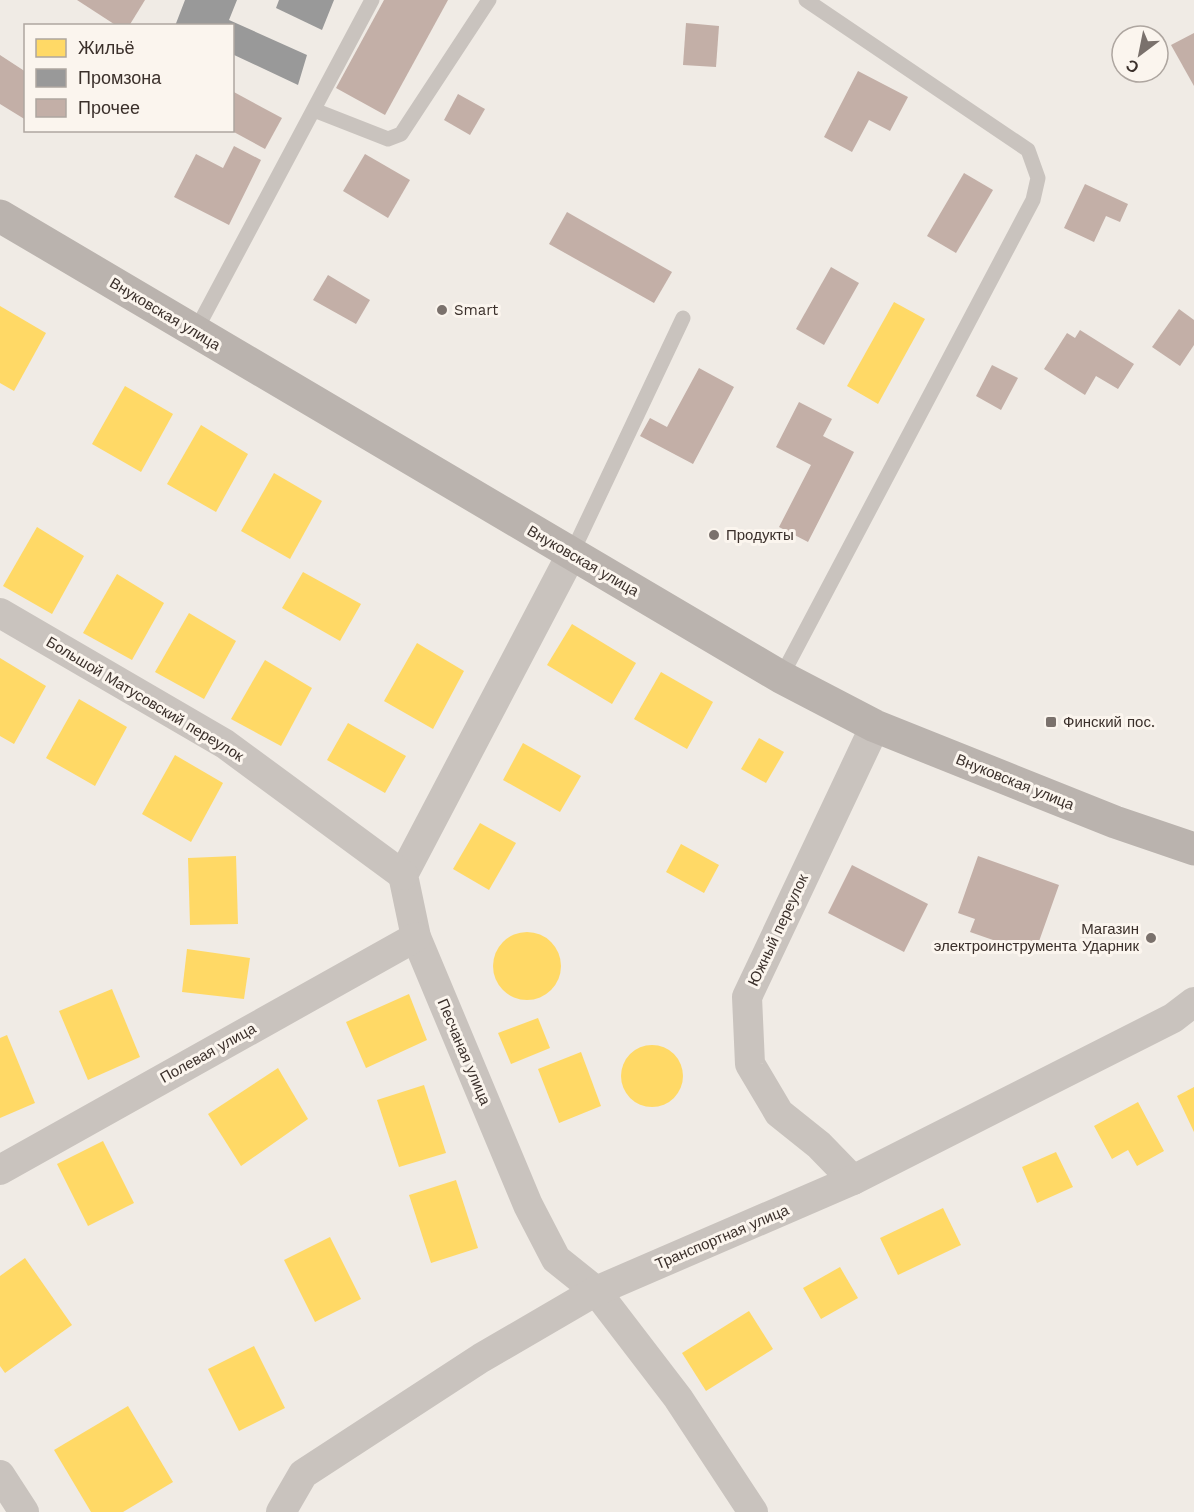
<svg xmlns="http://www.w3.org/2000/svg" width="1194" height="1512" viewBox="0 0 1194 1512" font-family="'Work Sans',sans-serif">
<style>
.homes{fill:#ffd966}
.industry{fill:#999}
.building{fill:#c3afa7}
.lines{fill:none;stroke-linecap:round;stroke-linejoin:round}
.service{stroke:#c9c3be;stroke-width:15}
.minor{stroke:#c9c3be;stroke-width:30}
.secondary{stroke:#bab3ae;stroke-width:33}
.poi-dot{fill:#7a716c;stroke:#fbf5ee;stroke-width:2}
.labels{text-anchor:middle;stroke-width:6;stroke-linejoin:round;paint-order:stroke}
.poi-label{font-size:15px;fill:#3b302b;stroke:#fbf5ee;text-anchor:start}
.street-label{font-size:15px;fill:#3b302b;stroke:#fbf5ee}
</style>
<rect width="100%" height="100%" fill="#f0ebe5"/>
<g class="homes">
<polygon points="894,302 925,319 878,404 847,386"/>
<polygon points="0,306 46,333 14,391 0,383"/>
<polygon points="125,386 173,414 141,472 92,444"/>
<polygon points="201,425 248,454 216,512 167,484"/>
<polygon points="274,473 322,501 290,559 241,531"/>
<polygon points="37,527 84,556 52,614 3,586"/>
<polygon points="303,572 361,604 340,641 282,608"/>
<polygon points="117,574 164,603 132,660 83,633"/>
<polygon points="189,613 236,641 204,699 155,672"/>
<polygon points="572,624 636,663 612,704 547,665"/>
<polygon points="417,643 464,671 433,729 384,701"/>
<polygon points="0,658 46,686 14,744 0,736"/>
<polygon points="265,660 312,688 281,746 231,719"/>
<polygon points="661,672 713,702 687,749 634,719"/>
<polygon points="79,699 127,727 95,786 46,758"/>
<polygon points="348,723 406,756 385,793 327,760"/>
<polygon points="759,738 784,752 766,783 741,769"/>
<polygon points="523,743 581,776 560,812 503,780"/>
<polygon points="175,755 223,783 191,842 142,814"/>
<polygon points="480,823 516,843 489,890 453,869"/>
<polygon points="681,844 719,865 704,893 666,872"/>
<polygon points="236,856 238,924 190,925 188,858"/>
<circle cx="527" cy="966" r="34"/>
<polygon points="187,949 250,958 244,999 182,992"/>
<polygon points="112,989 140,1057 88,1080 59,1011"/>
<polygon points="409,994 427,1040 366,1068 346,1022"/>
<polygon points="538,1018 550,1048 511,1064 498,1033"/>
<polygon points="7,1035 35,1103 0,1118 0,1038"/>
<circle cx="652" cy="1076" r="31"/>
<polygon points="581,1052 601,1106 559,1123 538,1069"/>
<polygon points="278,1068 308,1119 241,1166 208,1114"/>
<polygon points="424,1085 446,1153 399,1167 377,1100"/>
<polygon points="1194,1087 1194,1132 1177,1096"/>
<polygon points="1138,1102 1164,1151 1137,1166 1128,1150 1112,1159 1094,1126"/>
<polygon points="103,1141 134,1203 88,1226 57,1164"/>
<polygon points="1056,1152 1073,1187 1037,1203 1022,1167"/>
<polygon points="456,1180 478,1248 431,1263 409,1195"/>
<polygon points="943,1208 961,1245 898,1275 880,1238"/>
<polygon points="330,1237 361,1299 315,1322 284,1260"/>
<polygon points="25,1258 72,1325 5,1373 0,1366 0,1276"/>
<polygon points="840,1267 858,1298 821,1319 803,1288"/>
<polygon points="749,1311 773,1349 706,1391 682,1353"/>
<polygon points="254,1346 285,1408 239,1431 208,1369"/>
<polygon points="128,1406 173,1482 123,1512 91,1512 54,1450"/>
</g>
<g class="industry">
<polygon points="185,0 237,0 229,20 307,55 298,85 232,54 232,26 175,26"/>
<polygon points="279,0 334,0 322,30 276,8"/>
</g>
<g class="building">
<polygon points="77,0 145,0 129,26 117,26"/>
<polygon points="384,0 448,0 385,115 336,88"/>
<polygon points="686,23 719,26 716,67 683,65"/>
<polygon points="1194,33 1194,86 1171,45"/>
<polygon points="0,55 26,72 26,120 0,104"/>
<polygon points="858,71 908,97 890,131 869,120 852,152 824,137"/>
<polygon points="232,91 282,118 265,149 232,131"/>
<polygon points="458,94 485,109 470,135 444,120"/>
<polygon points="234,146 261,160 229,225 174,197 196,154 223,168"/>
<polygon points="365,154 410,180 388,218 343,191"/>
<polygon points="964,173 993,190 956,253 927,236"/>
<polygon points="1085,184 1128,204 1120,222 1106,216 1094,242 1064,228"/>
<polygon points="567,212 672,272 654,303 549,244"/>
<polygon points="831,267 859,283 824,345 796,329"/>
<polygon points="328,275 370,300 356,324 313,300"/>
<polygon points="1179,309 1194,320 1194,345 1180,366 1152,347"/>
<polygon points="1080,330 1134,364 1118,389 1096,376 1085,395 1044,369 1067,333 1075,338"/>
<polygon points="992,365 1018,378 1001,410 976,396"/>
<polygon points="699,368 734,387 693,464 640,436 650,418 667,427"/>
<polygon points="799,402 832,419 823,436 854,452 808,542 779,527 811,465 776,447"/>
<polygon points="978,856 1059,885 1037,947 1019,940 1016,948 970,932 975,919 958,913"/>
<polygon points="852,865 928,904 904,952 828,913"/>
</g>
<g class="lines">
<g class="service">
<polyline points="314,110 388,139 401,134 489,0"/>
<polyline points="195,332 372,0"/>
<polyline points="571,555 683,318"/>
<polyline points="781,677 1033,200 1038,178 1028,150 806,0"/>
</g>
<g class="minor">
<polyline points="571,555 403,875 416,937 528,1205 556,1259 596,1291 678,1398 753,1512"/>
<polyline points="0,613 225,744 403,875"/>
<polyline points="0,1170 416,937"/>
<polyline points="853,1180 819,1145 779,1113 750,1064 747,997 875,726"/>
<polyline points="0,1475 24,1512"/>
<polyline points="281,1512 303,1474 481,1358 596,1291 853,1180 1173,1018 1194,1002"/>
</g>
<polyline class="secondary" points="0,216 781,677 875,726 1115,822 1194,849"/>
</g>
<g class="poi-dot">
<circle cx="442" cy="310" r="6"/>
<circle cx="714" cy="535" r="6"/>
<rect x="1045" y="716" width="12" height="12" rx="3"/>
<circle cx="1151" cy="938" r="6"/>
</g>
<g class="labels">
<g class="poi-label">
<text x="454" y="315">Smart</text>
<text x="726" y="540">Продукты</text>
<text x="1063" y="727">Финский пос.</text>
<text x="1139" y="934" text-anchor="end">Магазин<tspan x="1139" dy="17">электроинструмента Ударник</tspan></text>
</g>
<g class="street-label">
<text transform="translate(165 314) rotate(31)" y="5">Внуковская улица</text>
<text transform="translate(583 561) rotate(30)" y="5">Внуковская улица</text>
<text transform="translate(145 699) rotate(31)" y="5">Большой Матусовский переулок</text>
<text transform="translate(1015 782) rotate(22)" y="5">Внуковская улица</text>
<text transform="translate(778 930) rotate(-65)" y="5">Южный переулок</text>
<text transform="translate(464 1052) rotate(67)" y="5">Песчаная улица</text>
<text transform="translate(208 1053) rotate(-29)" y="5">Полевая улица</text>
<text transform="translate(722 1237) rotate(-23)" y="5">Транспортная улица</text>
</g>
</g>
<rect x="24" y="24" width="210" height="108" fill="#fbf5ee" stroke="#aea6a0" stroke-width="1.5"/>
<rect x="36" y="39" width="30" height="18" fill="#ffd966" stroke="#aea6a0" stroke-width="1.5"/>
<text x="78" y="54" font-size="18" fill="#3b302b">Жильё</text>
<rect x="36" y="69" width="30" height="18" fill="#999999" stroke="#aea6a0" stroke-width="1.5"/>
<text x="78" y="84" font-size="18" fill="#3b302b">Промзона</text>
<rect x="36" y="99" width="30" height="18" fill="#c3afa7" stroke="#aea6a0" stroke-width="1.5"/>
<text x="78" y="114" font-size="18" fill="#3b302b">Прочее</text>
<g transform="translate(1140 54) rotate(212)"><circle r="28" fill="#fbf5ee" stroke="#aea6a0" stroke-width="1.5"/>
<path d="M0-4.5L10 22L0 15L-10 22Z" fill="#7a716c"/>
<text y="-9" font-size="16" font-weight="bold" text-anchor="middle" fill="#3b302b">С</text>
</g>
</svg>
